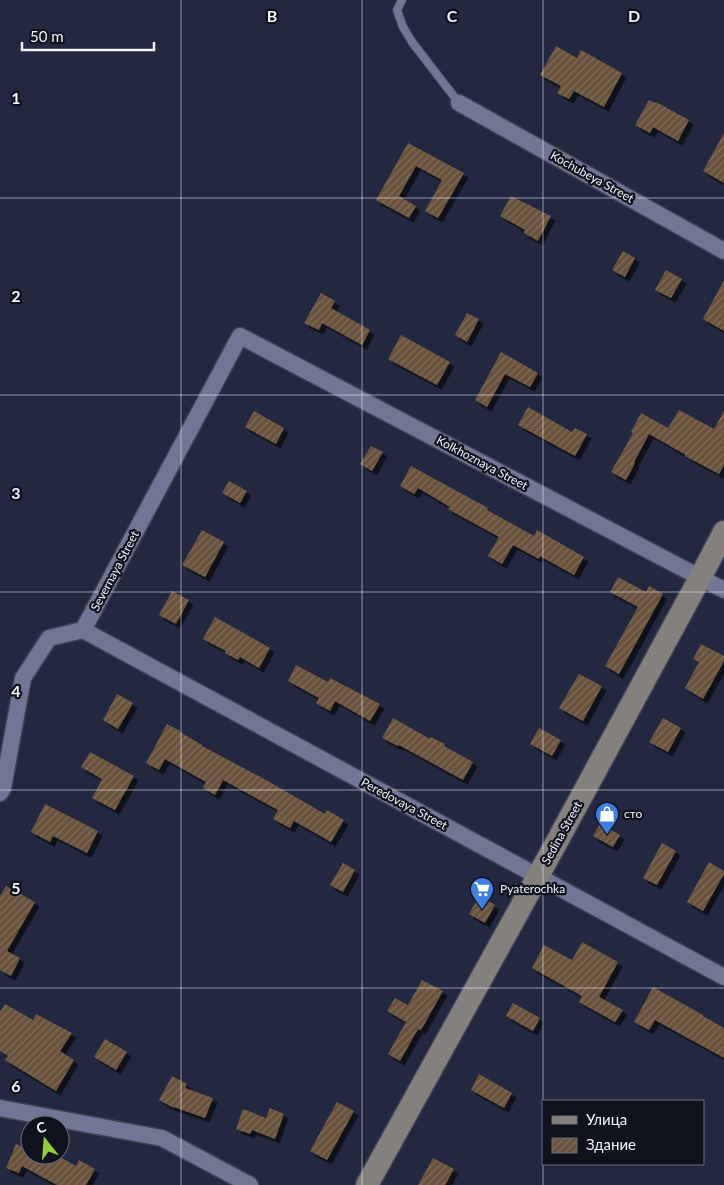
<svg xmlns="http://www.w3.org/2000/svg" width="724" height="1185" viewBox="0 0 724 1185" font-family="Lato,sans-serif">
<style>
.building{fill:url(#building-hatch);filter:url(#shadow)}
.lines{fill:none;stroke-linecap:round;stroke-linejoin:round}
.service-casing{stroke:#3f4156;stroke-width:10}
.minor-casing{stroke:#3f4156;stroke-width:19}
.secondary-casing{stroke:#3f4156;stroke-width:25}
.service{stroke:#707693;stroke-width:8}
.minor{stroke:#707693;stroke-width:16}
.secondary{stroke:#84807e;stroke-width:22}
.grid{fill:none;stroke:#f2f4fe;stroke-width:1;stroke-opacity:0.55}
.labels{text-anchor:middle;stroke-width:4.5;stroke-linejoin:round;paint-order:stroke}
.street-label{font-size:12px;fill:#f2f4fe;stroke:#0f111c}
.poi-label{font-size:12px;fill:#f2f4fe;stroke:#0f111c;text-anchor:start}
.grid-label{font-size:16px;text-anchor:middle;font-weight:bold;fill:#f2f4fe;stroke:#0f111c;stroke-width:4.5;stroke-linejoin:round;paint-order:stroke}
</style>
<defs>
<pattern id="building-hatch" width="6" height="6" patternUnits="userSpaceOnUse" patternTransform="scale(1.25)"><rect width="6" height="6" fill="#6a533e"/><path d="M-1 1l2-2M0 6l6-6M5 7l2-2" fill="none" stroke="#806c5b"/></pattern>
<filter id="shadow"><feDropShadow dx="4.5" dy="4.5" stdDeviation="0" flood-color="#0009"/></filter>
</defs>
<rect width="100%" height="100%" fill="#232740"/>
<g class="building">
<polygon points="556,46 577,58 581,50 622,73 604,107 574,91 569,99 557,93 561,86 540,75"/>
<polygon points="649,100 655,103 656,102 689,120 678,141 653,127 650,133 635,125"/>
<polygon points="724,133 724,183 703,171"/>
<polygon points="408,143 464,173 438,218 425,211 442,180 416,166 399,196 416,206 409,218 376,200"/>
<polygon points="511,196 551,216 538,241 524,233 525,230 500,216"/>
<polygon points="623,251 635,258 625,277 612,270"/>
<polygon points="666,270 682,279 671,298 655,290"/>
<polygon points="724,280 724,331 703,319"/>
<polygon points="321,293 335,301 331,308 370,330 362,345 322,323 319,330 304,323"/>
<polygon points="467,313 479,319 467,342 455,335"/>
<polygon points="401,335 450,362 437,385 388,359"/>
<polygon points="501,352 538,373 530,387 505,374 487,407 475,400"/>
<polygon points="528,407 572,432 575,428 587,434 575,456 518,425"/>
<polygon points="679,410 714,429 724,411 724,465 719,474 685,456 686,455 649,434 634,462 635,463 626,480 611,472 633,433 631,432 641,413 668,428"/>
<polygon points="254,411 284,428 276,444 245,427"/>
<polygon points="371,446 383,452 372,471 360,464"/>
<polygon points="411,466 488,508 487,510 534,536 537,530 584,557 574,575 540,556 539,559 513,545 502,564 488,556 499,537 448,509 450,507 418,488 414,494 400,486"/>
<polygon points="229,481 247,491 240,503 222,493"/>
<polygon points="202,530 224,542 205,577 182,565"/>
<polygon points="618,577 646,592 649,586 663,594 619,674 605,666 638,607 610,592"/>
<polygon points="172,591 189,600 176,624 159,615"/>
<polygon points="215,617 270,648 259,668 240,657 238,660 225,653 226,651 203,639"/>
<polygon points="701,644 724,656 724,661 703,699 685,688 699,662 693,659"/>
<polygon points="296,665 328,682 330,678 380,704 370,721 335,701 330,711 316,703 319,698 288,681"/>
<polygon points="579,674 602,686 583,721 559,708"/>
<polygon points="117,694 133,703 118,729 103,720"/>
<polygon points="393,718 430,739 431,737 445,744 444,746 473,762 463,780 399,745 398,746 382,738"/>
<polygon points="663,718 681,728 668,752 649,742"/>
<polygon points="167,724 180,731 180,732 202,745 202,746 266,780 325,814 327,810 344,820 331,842 294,821 290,828 273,819 278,810 223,780 215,795 203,788 206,782 165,759 159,770 146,763"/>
<polygon points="539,728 561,740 552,756 530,744"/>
<polygon points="90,752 134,776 115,810 92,798 102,779 81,767"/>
<polygon points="45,804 98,831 87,853 53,836 50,842 31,832"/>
<polygon points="600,824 620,835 613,847 593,836"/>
<polygon points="662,843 676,851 657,885 643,878"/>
<polygon points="709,862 724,871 724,874 703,911 687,902"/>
<polygon points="343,863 355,870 343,892 330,885"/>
<polygon points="6,886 35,902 7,951 20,958 11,976 0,970 0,896"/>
<polygon points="479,896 495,905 485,923 469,914"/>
<polygon points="582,942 618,962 599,997 623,1010 615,1022 579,1002 582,996 532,968 544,945 572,960"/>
<polygon points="422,980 443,991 421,1030 418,1029 400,1061 388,1054 406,1022 387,1011 395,998 408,1005"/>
<polygon points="653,987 703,1015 703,1016 724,1028 724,1058 655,1020 649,1030 634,1022"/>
<polygon points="513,1003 540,1018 533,1031 506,1016"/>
<polygon points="5,1004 33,1020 36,1014 72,1033 60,1051 74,1060 56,1091 5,1060 8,1056 0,1051 0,1012"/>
<polygon points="105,1039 127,1052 116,1070 94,1057"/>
<polygon points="479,1074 512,1093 504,1108 471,1090"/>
<polygon points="172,1076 187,1084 185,1088 213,1098 205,1118 174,1107 174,1108 159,1100"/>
<polygon points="337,1102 354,1111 327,1160 310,1151"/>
<polygon points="270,1108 284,1114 275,1139 252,1130 250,1134 236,1129 243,1109 266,1118"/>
<polygon points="16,1144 30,1150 30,1155 56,1155 76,1166 79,1160 95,1169 86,1185 57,1185 22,1166 19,1173 6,1168"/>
<polygon points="433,1158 454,1169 445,1185 418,1185"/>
</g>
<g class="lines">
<g class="service-casing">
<polyline id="service" points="402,0 397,10 403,27 412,42 459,103"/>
</g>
<g class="minor-casing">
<g id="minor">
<polyline points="459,103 724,251"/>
<polyline points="83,630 724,977"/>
<polyline points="0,793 3,788 23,678 49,638 83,630 240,336 724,590"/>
<polyline points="0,1108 162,1138 250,1185"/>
</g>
</g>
<g class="secondary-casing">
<polyline id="secondary" points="367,1185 554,847 700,578 724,532"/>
</g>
<use href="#service" class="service"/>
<use href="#minor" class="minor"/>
<use href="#secondary" class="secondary"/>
</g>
<path class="grid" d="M181,0V1185M362,0V1185M543,0V1101M0,198H724M0,395H724M0,592H724M0,790H724M0,988H724M543,1164V1185"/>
<defs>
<g id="shop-pin" transform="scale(1.25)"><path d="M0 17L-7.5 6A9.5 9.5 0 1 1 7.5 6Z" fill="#3f7fe0" stroke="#0f111c"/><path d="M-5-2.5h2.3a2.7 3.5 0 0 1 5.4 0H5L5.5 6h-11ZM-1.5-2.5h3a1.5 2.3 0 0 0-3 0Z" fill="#fff"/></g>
<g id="supermarket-pin" transform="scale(1.25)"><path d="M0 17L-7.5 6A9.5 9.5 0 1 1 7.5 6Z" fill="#3f7fe0" stroke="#0f111c"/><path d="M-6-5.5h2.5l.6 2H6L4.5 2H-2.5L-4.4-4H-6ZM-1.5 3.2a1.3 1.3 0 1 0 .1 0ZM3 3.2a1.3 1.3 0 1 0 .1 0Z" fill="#fff"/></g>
</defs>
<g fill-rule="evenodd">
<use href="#shop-pin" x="607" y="814"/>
<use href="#supermarket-pin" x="482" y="889"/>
</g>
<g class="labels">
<g class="street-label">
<text transform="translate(592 177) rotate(29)" y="4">Kochubeya Street</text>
<text transform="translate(482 463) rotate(28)" y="4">Kolkhoznaya Street</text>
<text transform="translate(115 571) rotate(-62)" y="4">Severnaya Street</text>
<text transform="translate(404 804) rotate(28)" y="4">Peredovaya Street</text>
<text transform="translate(562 833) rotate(-61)" y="4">Sedina Street</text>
</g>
<g class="poi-label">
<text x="624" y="818">сто</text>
<text x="500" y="893">Pyaterochka</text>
</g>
</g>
<g class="grid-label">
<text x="272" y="22">B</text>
<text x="452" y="22">C</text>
<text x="634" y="22">D</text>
<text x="16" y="104">1</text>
<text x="16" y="302">2</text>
<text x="16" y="499">3</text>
<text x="16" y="697">4</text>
<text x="16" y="894">5</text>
<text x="16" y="1092">6</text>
</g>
<rect x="542" y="1100" width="162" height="65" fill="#0f111c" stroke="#6a6c76"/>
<rect x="552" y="1116" width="25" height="8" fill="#84807e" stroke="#6a6c76"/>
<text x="586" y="1125" font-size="15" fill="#f2f4fe">Улица</text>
<rect x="552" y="1138" width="25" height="15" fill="url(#building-hatch)" stroke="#6a6c76"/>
<text x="586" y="1150" font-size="15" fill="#f2f4fe">Здание</text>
<g transform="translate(45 1140) rotate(343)"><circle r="24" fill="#0f111c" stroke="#6a6c76"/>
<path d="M0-4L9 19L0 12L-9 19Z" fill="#93cd3e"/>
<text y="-8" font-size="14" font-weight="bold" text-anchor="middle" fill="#f2f4fe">С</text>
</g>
<path d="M22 42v8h132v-8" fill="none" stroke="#f2f4fe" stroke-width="2.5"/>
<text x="30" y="42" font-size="15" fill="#f2f4fe" stroke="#0f111c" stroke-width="4" paint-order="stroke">50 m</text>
</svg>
